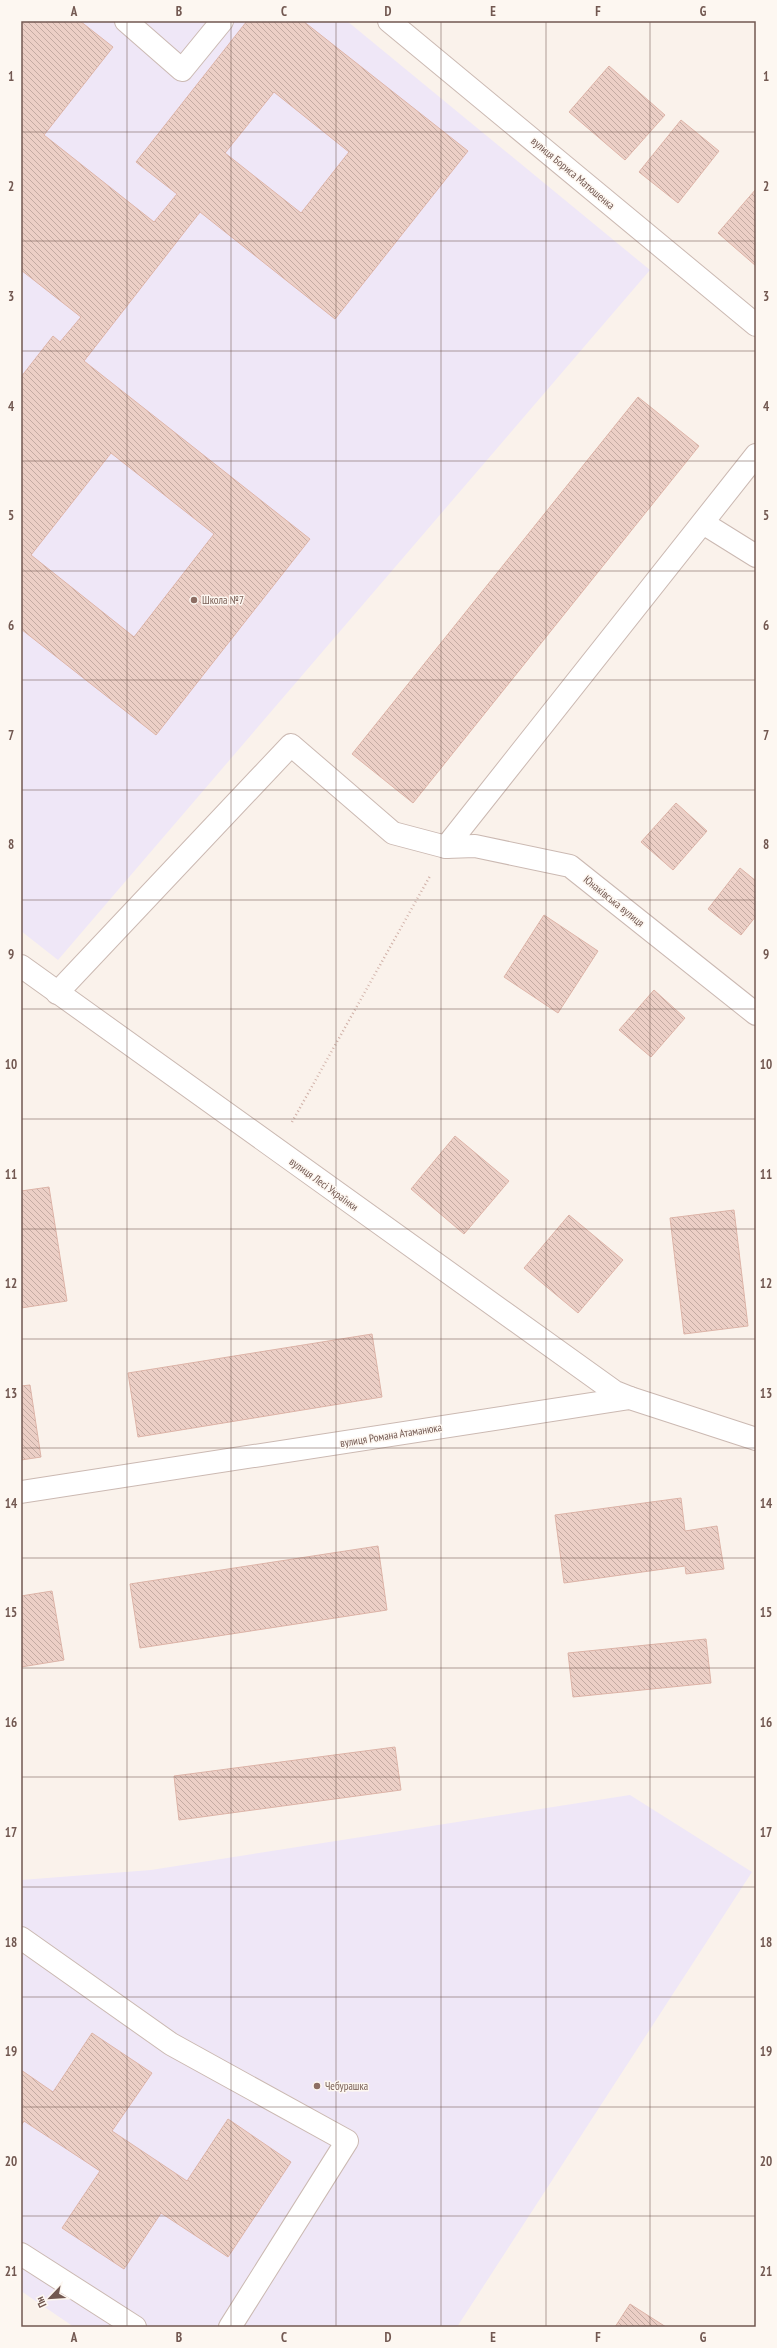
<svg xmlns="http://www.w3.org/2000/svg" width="777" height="2348" viewBox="0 0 777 2348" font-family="'PT Sans Narrow',sans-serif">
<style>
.education{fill:#efe7f7}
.building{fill:url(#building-back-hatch);stroke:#ddb4a8;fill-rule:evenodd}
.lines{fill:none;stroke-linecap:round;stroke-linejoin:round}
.minor-casing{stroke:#cbb9b2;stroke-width:24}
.path{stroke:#d1b2a9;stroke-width:2.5;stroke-dasharray:1 3;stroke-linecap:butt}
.minor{stroke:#fff;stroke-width:22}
.grid{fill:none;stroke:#725851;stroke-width:1;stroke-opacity:0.55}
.education-dot{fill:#8d6e63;stroke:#fdf7f1;stroke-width:1.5}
.labels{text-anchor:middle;stroke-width:3;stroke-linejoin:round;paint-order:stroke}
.street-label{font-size:11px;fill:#725851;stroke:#fdf7f1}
.education-label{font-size:11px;fill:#785e54;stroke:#fdf7f1;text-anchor:start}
.neatline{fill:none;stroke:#725851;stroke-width:1.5}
.grid-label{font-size:13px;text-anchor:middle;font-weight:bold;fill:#725851}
</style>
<defs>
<pattern id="building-back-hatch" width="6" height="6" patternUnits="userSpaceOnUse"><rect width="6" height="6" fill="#eccfc6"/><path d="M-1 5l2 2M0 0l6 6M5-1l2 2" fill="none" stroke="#c4aba3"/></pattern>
</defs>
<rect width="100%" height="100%" fill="#faf2eb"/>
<g class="education">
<polygon points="21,21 347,21 650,270 58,960 21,931"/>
<polygon points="630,1795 752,1872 457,2327 74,2327 21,2291 21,1880 151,1870"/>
</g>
<g class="building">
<path d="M21,21H80L113,47L44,135L154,222L177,194L136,162L247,21H303L468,151L335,319L200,212L84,361L310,539L156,735L21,629V377L53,336L60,342L81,317L21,270ZM274,92L349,152L301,213L225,153ZM111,453L214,534L134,637L31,555Z"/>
<polygon points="609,66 665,115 625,160 569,112"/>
<polygon points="681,120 719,151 678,203 639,172"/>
<polygon points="756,189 756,266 718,233"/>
<polygon points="638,397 699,446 413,803 352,754"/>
<polygon points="676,803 707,831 673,870 641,842"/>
<polygon points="740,868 756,881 756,916 741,935 708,909"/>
<polygon points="544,915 598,951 558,1013 504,977"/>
<polygon points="654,990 685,1018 651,1057 619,1030"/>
<polygon points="455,1136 509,1181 464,1234 411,1189"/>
<polygon points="49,1187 67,1301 21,1308 21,1191"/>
<polygon points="734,1210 748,1326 684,1334 670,1218"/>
<polygon points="569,1215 623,1260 578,1313 524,1268"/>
<polygon points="372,1334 382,1397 138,1437 128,1373"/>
<polygon points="30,1385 41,1457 21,1460 21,1386"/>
<polygon points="681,1498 685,1531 717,1526 724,1569 686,1574 685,1566 564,1583 555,1515"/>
<polygon points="378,1546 387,1610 140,1648 130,1584"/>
<polygon points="52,1591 64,1660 21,1667 21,1596"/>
<polygon points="706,1639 711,1683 573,1697 568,1653"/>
<polygon points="395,1747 401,1790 179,1820 174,1776"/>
<polygon points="92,2033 152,2073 112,2131 187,2181 228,2119 291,2162 228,2257 161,2213 124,2269 62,2228 100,2171 24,2121 21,2126 21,2070 53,2092"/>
<polygon points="630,2304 666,2327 615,2327"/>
</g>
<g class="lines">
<g class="minor-casing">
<g id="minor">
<polyline points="126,21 182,70 222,21"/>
<polyline points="389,21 756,325"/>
<polyline points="703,523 756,556"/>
<polyline points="446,847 475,846 570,866 756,1014"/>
<polyline points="21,966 615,1392 630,1398"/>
<polyline points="57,993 291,745 393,833 446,847 756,455"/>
<polyline points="21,1492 630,1398 756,1439"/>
<polyline points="21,1938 171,2044 347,2141 230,2327"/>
<polyline points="21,2254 135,2327"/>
</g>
</g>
<polyline class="path" points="292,1122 430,876"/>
<use href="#minor" class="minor"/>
</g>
<path class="grid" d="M127,21V2327M231,21V2327M336,21V2327M441,21V2327M546,21V2327M650,21V2327M21,132H756M21,241H756M21,351H756M21,461H756M21,571H756M21,680H756M21,790H756M21,900H756M21,1009H756M21,1119H756M21,1229H756M21,1339H756M21,1448H756M21,1558H756M21,1668H756M21,1777H756M21,1887H756M21,1997H756M21,2107H756M21,2216H756"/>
<g class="education-dot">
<circle cx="194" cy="600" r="4"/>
<circle cx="317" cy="2086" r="4"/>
</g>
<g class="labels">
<g class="street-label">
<text transform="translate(573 173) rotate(40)" y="4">вулиця Бориса Матюшенка</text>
<text transform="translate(614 901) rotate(39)" y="4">Юнаківська вулиця</text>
<text transform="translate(324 1184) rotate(36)" y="4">вулиця Лесі Українки</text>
<text transform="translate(391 1435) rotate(-9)" y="4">вулиця Романа Атаманюка</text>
</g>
<g class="education-label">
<text x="202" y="604">Школа №7</text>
<text x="325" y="2090">Чебурашка</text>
</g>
</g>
<rect width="777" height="2348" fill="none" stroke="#fdf7f1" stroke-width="44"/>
<g transform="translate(50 2298) rotate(245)" stroke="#fdf7f1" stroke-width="3" paint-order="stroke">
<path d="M0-3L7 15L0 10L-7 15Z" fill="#725851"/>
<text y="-6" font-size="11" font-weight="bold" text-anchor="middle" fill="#725851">Пн</text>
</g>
<rect x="22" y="22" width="733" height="2304" class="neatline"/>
<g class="grid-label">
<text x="74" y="16">A</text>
<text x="179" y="16">B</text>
<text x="284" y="16">C</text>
<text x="388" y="16">D</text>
<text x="493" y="16">E</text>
<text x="598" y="16">F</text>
<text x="703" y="16">G</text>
<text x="11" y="81">1</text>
<text x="766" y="81">1</text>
<text x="11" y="191">2</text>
<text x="766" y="191">2</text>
<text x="11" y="301">3</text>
<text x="766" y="301">3</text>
<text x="11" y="411">4</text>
<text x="766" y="411">4</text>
<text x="11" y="520">5</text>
<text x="766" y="520">5</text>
<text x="11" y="630">6</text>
<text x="766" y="630">6</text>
<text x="11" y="740">7</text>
<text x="766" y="740">7</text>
<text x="11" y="849">8</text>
<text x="766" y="849">8</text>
<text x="11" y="959">9</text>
<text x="766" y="959">9</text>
<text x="11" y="1069">10</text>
<text x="766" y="1069">10</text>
<text x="11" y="1179">11</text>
<text x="766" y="1179">11</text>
<text x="11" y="1288">12</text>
<text x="766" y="1288">12</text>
<text x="11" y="1398">13</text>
<text x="766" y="1398">13</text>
<text x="11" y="1508">14</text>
<text x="766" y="1508">14</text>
<text x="11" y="1617">15</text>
<text x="766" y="1617">15</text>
<text x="11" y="1727">16</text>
<text x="766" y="1727">16</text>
<text x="11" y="1837">17</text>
<text x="766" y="1837">17</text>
<text x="11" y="1947">18</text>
<text x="766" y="1947">18</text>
<text x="11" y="2056">19</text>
<text x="766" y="2056">19</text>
<text x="11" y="2166">20</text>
<text x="766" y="2166">20</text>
<text x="11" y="2276">21</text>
<text x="766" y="2276">21</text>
<text x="74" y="2342">A</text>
<text x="179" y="2342">B</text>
<text x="284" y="2342">C</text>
<text x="388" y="2342">D</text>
<text x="493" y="2342">E</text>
<text x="598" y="2342">F</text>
<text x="703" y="2342">G</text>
</g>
</svg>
